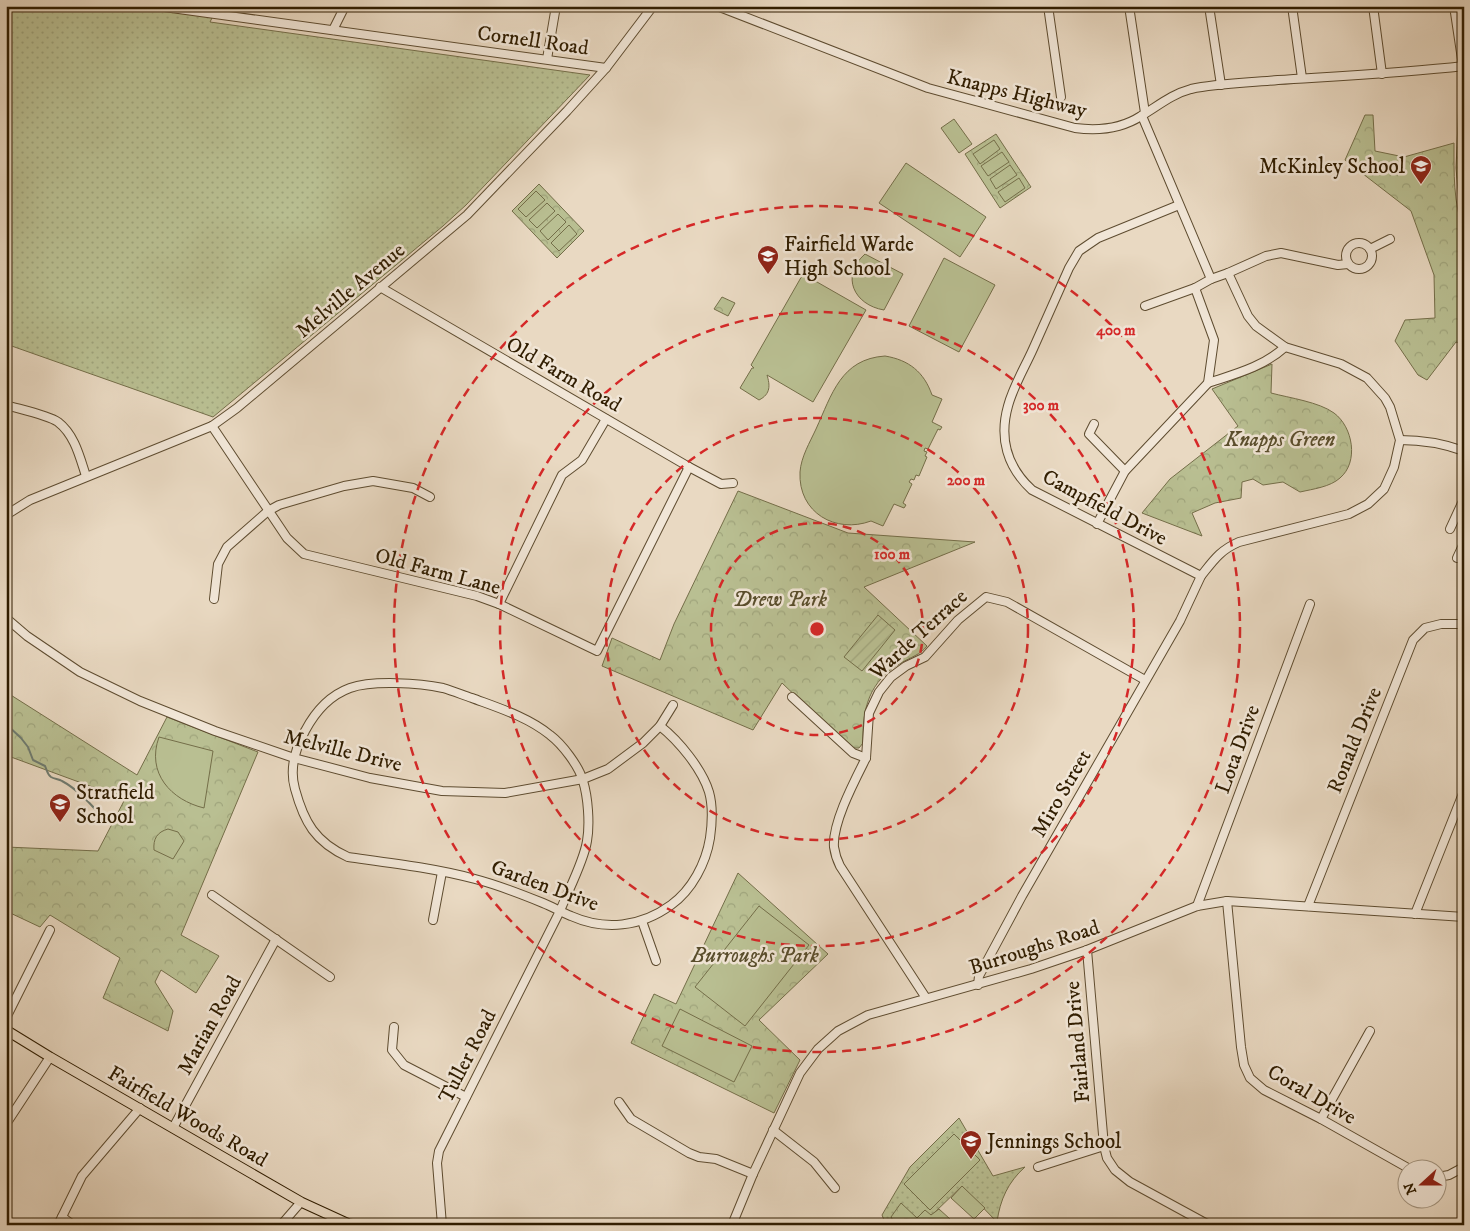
<svg xmlns="http://www.w3.org/2000/svg" width="1470" height="1231" viewBox="0 0 1470 1231" font-family="'IM FELL DW Pica',serif">
<style>
.grass{fill:url(#grass-dots);stroke:#746e49}
.forest{fill:url(#forest-crowns);stroke:#746e49}
.garden{fill:url(#garden-furrows);stroke:#746e49}
.pitch{fill:#b9bf92;stroke:#746e49}
.lines{fill:none;stroke-linecap:round;stroke-linejoin:round}
.stream{stroke:#6f7b70;stroke-width:2}
.minor-casing{stroke:#5e4c30;stroke-width:10}
.major-casing{stroke:#301d00;stroke-width:11}
.minor{stroke:#f1e6d7;stroke-width:8}
.major{stroke:#e9d9c2;stroke-width:9}
.ring{fill:none;stroke:#d62828;stroke-width:2.5;stroke-dasharray:9 6}
.labels{text-anchor:middle;stroke-width:5;stroke-linejoin:round;paint-order:stroke}
.street-label{font-size:21px;fill:#301d00;stroke:#f1e6d7}
.poi-label{font-size:21px;fill:#301d00;stroke:#f1e6d7;text-anchor:start}
.park-label{font-size:21px;font-style:italic;fill:#594e2c;stroke:#f1e6d7}
.centre{fill:#d62828;stroke:#f1e6d7;stroke-width:2.5}
.ring-label{font-size:15px;text-anchor:middle;font-weight:bold;fill:#d62828;stroke:#f1e6d7;stroke-width:5;stroke-linejoin:round;paint-order:stroke}
</style>
<defs>
<pattern id="grass-dots" width="8" height="8" patternUnits="userSpaceOnUse" patternTransform="scale(1.25)"><rect width="8" height="8" fill="#b9bf92"/><path d="M2 2h.1M6 6h.1" fill="none" stroke="#9fa47c" stroke-width="1.8" stroke-linecap="round"/></pattern>
<pattern id="forest-crowns" width="20" height="18" patternUnits="userSpaceOnUse" patternTransform="scale(1.25)"><rect width="20" height="18" fill="#b9bf92"/><path d="M2 6a3 3 0 1 1 6 0M12 15a3 3 0 1 1 6 0" fill="none" stroke="#9fa47c"/></pattern>
<pattern id="garden-furrows" width="10" height="10" patternUnits="userSpaceOnUse" patternTransform="scale(1.25)"><rect width="10" height="10" fill="#b9bf92"/><path d="M-1 1l2-2M0 10L10 0M9 11l2-2" fill="none" stroke="#9fa47c"/></pattern>
</defs>
<rect width="100%" height="100%" fill="#e9d9c2"/>
<filter id="stains"><feTurbulence type="fractalNoise" baseFrequency=".004" numOctaves="4"/><feColorMatrix values="0 0 0 0 .2 0 0 0 0 .09 0 0 0 0 .02 0 0 0 .5 -.17"/></filter>
<radialGradient id="worn" r=".72"><stop offset=".6" stop-color="#630" stop-opacity="0"/><stop offset="1" stop-color="#630" stop-opacity=".3"/></radialGradient>
<g class="grass">
<polygon points="6,6 218,6 210,22 590,75 466,205 443,226 213,417 6,344"/>
<polygon points="1464,75 1464,214 1460,214 1456,168 1460,76"/>
<path d="M959,1118L993,1176L1025,1167C1008,1182 1000,1200 997,1222L962,1186L933,1214L896,1225H886L882,1215L910,1167Z"/>
</g>
<g class="forest">
<path d="M1365,115H1373L1375,151L1404,157L1454,143C1454,172 1453,204 1464,231V345L1456,342L1427,380L1418,375L1395,341L1405,320L1435,318L1434,275L1411,211L1345,160Z"/>
<polygon points="996,134 1031,187 1000,208 965,154"/>
<polygon points="539,184 584,231 557,258 512,211"/>
<polygon points="722,297 735,303 728,316 714,309"/>
<path d="M1272,364L1271,393C1290,398 1319,402 1334,413C1353,427 1359,462 1340,478C1330,487 1313,489 1300,492L1283,482L1263,485L1253,479L1242,482L1241,498L1215,503L1192,513L1202,536L1142,513L1170,479L1238,426L1212,389Z"/>
<path d="M738,491L848,533L975,542L864,587L927,646C920,655 911,657 901,663C869,681 862,709 863,743L859,748H852L848,746L782,683L753,730L602,666L612,638L660,660L674,624Z"/>
<polygon points="6,692 137,775 167,717 258,752 181,935 219,956 196,993 161,970 155,982 173,1011 168,1031 103,998 120,958 50,915 40,927 6,911 6,847 98,851 125,799 11,757 6,756"/>
<polygon points="738,873 828,954 759,1020 800,1060 774,1113 631,1043 654,994 676,1004"/>
<polygon points="901,1203 917,1218 925,1210 931,1215 939,1209 950,1219 945,1225 896,1225 891,1217"/>
</g>
<polygon class="garden" points="878,615 895,630 862,671 844,657"/>
<g class="pitch">
<polygon points="954,119 972,144 959,153 941,128"/>
<polygon points="994,140 1000,149 980,164 973,154"/>
<polygon points="1002,152 1009,162 988,176 981,166"/>
<polygon points="906,163 986,217 960,257 879,203"/>
<polygon points="1010,165 1017,175 996,189 990,179"/>
<polygon points="1019,178 1025,188 1005,202 998,192"/>
<polygon points="536,191 545,200 526,217 518,209"/>
<polygon points="547,203 555,211 537,228 529,220"/>
<polygon points="558,214 566,222 548,240 540,231"/>
<polygon points="569,225 577,234 559,251 551,243"/>
<path d="M865,254L903,274L884,310C854,305 840,276 865,254Z"/>
<polygon points="944,258 995,285 959,352 909,326"/>
<path d="M803,274L866,310L813,402L767,375C770,385 771,394 759,400L740,388L752,368H754L751,365Z"/>
<path d="M885,356C909,360 924,372 932,395L942,399L932,422L942,427L940,430L938,429L928,449L925,448L924,451L927,452L925,456L927,457L919,476L916,475L914,480L911,479L909,482L912,484L903,503L906,505L904,508L894,504L883,526L871,521C836,534 798,513 800,472C801,457 810,442 816,429C832,394 841,359 885,356Z"/>
<path d="M159,737L213,751L204,808C171,800 146,773 159,737Z"/>
<path d="M168,829L178,832L184,841L173,859L154,850C153,839 157,832 168,829Z"/>
<polygon points="759,906 809,945 745,1026 695,987"/>
<polygon points="680,1009 752,1046 734,1082 662,1046"/>
<polygon points="954,1134 980,1160 930,1210 904,1184"/>
<polygon points="962,1186 985,1208 974,1219 951,1198"/>
</g>
<g class="lines">
<path class="stream" d="M6,724L21,738L28,747L33,760L45,766C47,770 47,774 51,777C54,779 59,779 62,781C79,790 94,807 106,822"/>
<g class="minor-casing">
<g id="minor">
<polyline points="157,6 606,68"/>
<path d="M717,6L928,88L1075,128C1098,131 1121,129 1141,116C1158,106 1172,94 1191,89C1219,83 1249,83 1278,80C1340,76 1402,73 1464,66"/>
<polyline points="1048,6 1061,97"/>
<polyline points="1129,6 1145,113"/>
<polyline points="1209,6 1221,85"/>
<polyline points="1292,6 1302,78"/>
<polyline points="1373,6 1382,74"/>
<polyline points="1454,6 1463,66"/>
<polyline points="333,30 345,6"/>
<polyline points="547,59 556,6"/>
<polyline points="1142,116 1211,279"/>
<path d="M1179,205L1098,238L1079,251L1069,268C1057,295 1045,322 1033,349C1025,367 1013,387 1008,406C999,438 1007,467 1032,490L1201,576"/>
<circle cx="1359" cy="256" r="13"/>
<polyline points="1370,249 1390,239"/>
<polyline points="380,287 689,467 721,484 733,483"/>
<polyline points="1145,306 1195,288 1211,279 1228,273 1266,256 1281,253 1338,265 1348,264"/>
<path d="M1208,383C1235,374 1263,367 1285,347"/>
<path d="M6,405C19,409 48,415 58,422C75,435 80,458 86,476"/>
<polyline points="1094,424 1089,434 1125,471"/>
<polyline points="212,426 287,538 304,554 477,596 499,604 597,651 689,467"/>
<path d="M1400,440C1423,440 1442,443 1464,451"/>
<polyline points="6,515 30,500 212,426 237,408 467,215 567,111 606,68 653,6"/>
<polyline points="1097,524 1125,471 1208,383 1214,340 1195,288"/>
<polyline points="1450,529 1462,503"/>
<polyline points="1457,558 1464,543"/>
<polyline points="214,599 218,564 227,547 268,511 279,505 344,486 373,481 413,488 430,497"/>
<polyline points="499,604 562,475 582,460 606,419"/>
<polyline points="6,618 27,636 80,672 140,701 215,731 294,758 370,778 442,791 505,793 583,779 608,769 643,743 660,726 673,705"/>
<path d="M792,697L853,753L866,758C855,780 832,823 834,847C835,854 837,860 840,866L926,998"/>
<polyline points="866,758 869,713 879,692 891,677 906,666 925,657 958,620 986,597 1007,602 1145,680"/>
<polyline points="212,895 330,977"/>
<polyline points="1227,901 1241,1047 1244,1065 1250,1078 1264,1090 1321,1119 1408,1168"/>
<polyline points="1197,906 1310,604"/>
<polyline points="1308,906 1413,640 1425,628 1441,624 1464,624"/>
<polyline points="1415,914 1464,791"/>
<polyline points="433,920 442,872"/>
<polyline points="642,921 656,961"/>
<polyline points="1087,950 1104,1146 1107,1158 1115,1170 1130,1182 1209,1225"/>
<path d="M978,985L979,976L1022,896L1180,621L1201,576C1213,561 1220,550 1239,542L1349,514L1368,504L1384,489L1394,467L1400,440L1390,407L1385,398L1367,378L1341,364L1285,347L1256,326L1248,316L1228,273"/>
<polyline points="6,1018 50,930"/>
<polyline points="394,1027 392,1050 404,1065 466,1097"/>
<polyline points="619,1102 631,1119 689,1153 699,1157 716,1159 753,1174"/>
<polyline points="1321,1119 1370,1031"/>
<polyline points="6,1124 50,1057"/>
<polyline points="173,1128 276,939"/>
<polyline points="773,1130 814,1162 835,1188"/>
<polyline points="1038,1167 1104,1146"/>
<polyline points="1438,1177 1449,1175 1464,1167"/>
<polyline points="62,1217 73,1225"/>
<polyline points="58,1225 82,1176 140,1108"/>
<polyline points="281,1225 301,1202"/>
<path d="M442,1225L437,1163L439,1151L560,911C568,891 584,861 587,841C590,824 588,797 583,781C579,766 562,744 550,735C528,717 499,708 472,698C463,695 453,691 443,688C420,683 372,680 350,688C328,696 315,712 305,731C295,749 289,768 295,789C304,822 315,842 348,857C391,863 434,868 475,879C498,885 521,894 543,903C553,907 561,912 571,916C605,931 641,927 671,905C692,890 706,863 710,838C712,824 713,806 709,792C702,769 679,741 660,726"/>
<polyline points="732,1225 753,1174 800,1073 818,1049 838,1031 868,1015 1031,969 1087,950 1197,906 1227,901 1464,917"/>
</g>
</g>
<g class="major-casing">
<polyline id="major" points="6,1030 50,1057 301,1202 349,1224 355,1225"/>
</g>
<use href="#minor" class="minor"/>
<use href="#major" class="major"/>
</g>
<g class="ring">
<circle cx="817" cy="629" r="106"/>
<circle cx="817" cy="629" r="211"/>
<circle cx="817" cy="629" r="317"/>
<circle cx="817" cy="629" r="423"/>
</g>
<defs>
<g id="school-pin" transform="scale(1.125)"><path d="M0 17L-7.5 6A9.5 9.5 0 1 1 7.5 6Z" fill="#8f2418" stroke="#f1e6d7"/><path d="M0-5L7-2L0 1L-7-2ZM-4 1L0 2.5L4 1V4Q0 6-4 4Z" fill="#fff"/></g>
</defs>
<g fill-rule="evenodd">
<use href="#school-pin" x="1421" y="166"/>
<use href="#school-pin" x="768" y="256"/>
<use href="#school-pin" x="60" y="804"/>
<use href="#school-pin" x="971" y="1141"/>
</g>
<g class="labels">
<g class="street-label">
<text transform="translate(533 40) rotate(8)" y="7">Cornell Road</text>
<text transform="translate(1017 93) rotate(14)" y="7">Knapps Highway</text>
<text transform="translate(350 290) rotate(-40)" y="7">Melville Avenue</text>
<text transform="translate(564 374) rotate(30)" y="7">Old Farm Road</text>
<text transform="translate(1105 507) rotate(28)" y="7">Campfield Drive</text>
<text transform="translate(438 571) rotate(15)" y="7">Old Farm Lane</text>
<text transform="translate(918 634) rotate(-42)" y="7">Warde Terrace</text>
<text transform="translate(1354 740) rotate(-68)" y="7">Ronald Drive</text>
<text transform="translate(1237 749) rotate(-70)" y="7">Lota Drive</text>
<text transform="translate(343 750) rotate(14)" y="7">Melville Drive</text>
<text transform="translate(1061 793) rotate(-60)" y="7">Miro Street</text>
<text transform="translate(545 885) rotate(20)" y="7">Garden Drive</text>
<text transform="translate(1034 947) rotate(-18)" y="7">Burroughs Road</text>
<text transform="translate(209 1025) rotate(-61)" y="7">Marian Road</text>
<text transform="translate(1077 1042) rotate(-95)" y="7">Fairland Drive</text>
<text transform="translate(467 1056) rotate(-63)" y="7">Tuller Road</text>
<text transform="translate(1312 1094) rotate(30)" y="7">Coral Drive</text>
<text transform="translate(188 1116) rotate(30)" y="7">Fairfield Woods Road</text>
</g>
<g class="poi-label">
<text x="1405" y="173" text-anchor="end">McKinley School</text>
<text x="784" y="251">Fairfield Warde<tspan x="784" dy="24">High School</tspan></text>
<text x="76" y="799">Stratfield<tspan x="76" dy="24">School</tspan></text>
<text x="987" y="1148">Jennings School</text>
</g>
<g class="park-label">
<text x="1280" y="446">Knapps Green</text>
<text x="780" y="606">Drew Park</text>
<text x="755" y="962">Burroughs Park</text>
</g>
</g>
<circle cx="817" cy="629" r="8" class="centre"/>
<g class="ring-label">
<text x="1116" y="335">400 m</text>
<text x="1041" y="410">300 m</text>
<text x="966" y="485">200 m</text>
<text x="892" y="559">100 m</text>
</g>
<rect width="1470" height="1231" fill="none" stroke="#e9d9c2" stroke-width="25"/>
<rect x="8" y="8" width="1455" height="1216" fill="none" stroke="#301d00" stroke-width="2.5"/>
<rect x="12" y="12" width="1445" height="1206" fill="none" stroke="#301d00"/>
<g transform="translate(1422 1184) rotate(249)"><circle r="24" fill="#f1e6d7" stroke="#a49681"/>
<path d="M0-4L9 19L0 12L-9 19Z" fill="#8f2418"/>
<text y="-8" font-size="14" font-weight="bold" text-anchor="middle" fill="#301d00">N</text>
</g>
<rect width="100%" height="100%" filter="url(#stains)"/>
<rect width="100%" height="100%" fill="url(#worn)"/>
</svg>
